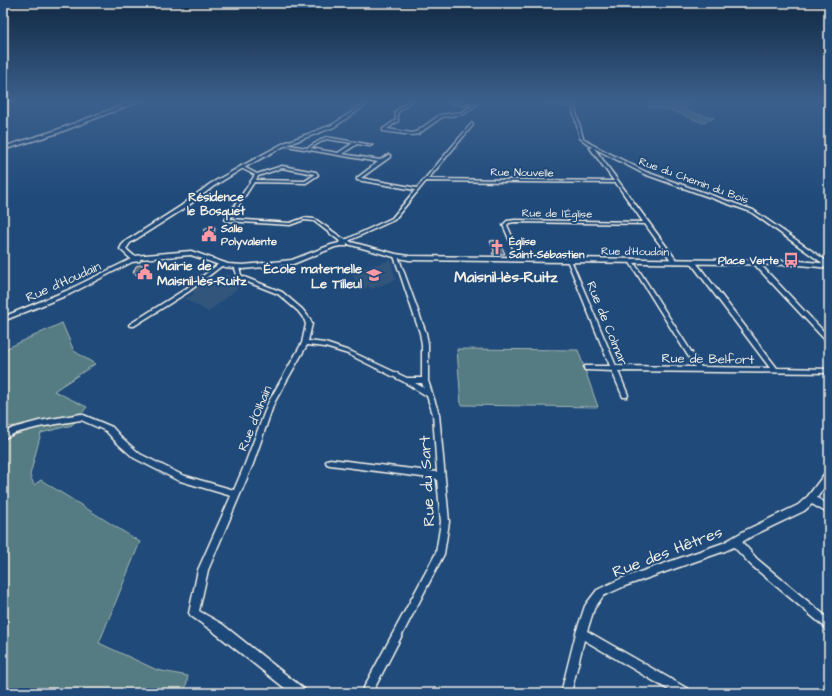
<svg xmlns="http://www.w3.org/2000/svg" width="832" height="696" viewBox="0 0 832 696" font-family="'Architects Daughter',sans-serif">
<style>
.built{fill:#31557b}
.green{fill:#557c82;stroke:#a4b6b5}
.building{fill:#5b6e7d;stroke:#f4f1e8}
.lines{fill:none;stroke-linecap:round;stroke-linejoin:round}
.minor-casing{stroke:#f4f1e8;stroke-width:3}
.tertiary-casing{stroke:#f4f1e8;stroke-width:3}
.primary-casing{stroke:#f4f1e8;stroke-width:3}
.minor{fill:#1f4a7a;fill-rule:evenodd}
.tertiary{fill:#1f4a7a;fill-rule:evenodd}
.primary{fill:#1f4a7a;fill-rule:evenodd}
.labels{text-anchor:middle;stroke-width:4;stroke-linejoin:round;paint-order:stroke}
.far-street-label{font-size:11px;fill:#f4f1e8;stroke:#1f4a7a}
.far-poi-label{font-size:11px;font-weight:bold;fill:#f4f1e8;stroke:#1f4a7a;text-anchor:start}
.far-neighbourhood-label{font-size:12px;font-weight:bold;fill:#f4f1e8;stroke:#1f4a7a}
.poi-label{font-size:13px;font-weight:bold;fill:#f4f1e8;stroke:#1f4a7a;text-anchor:start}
.street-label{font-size:13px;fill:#f4f1e8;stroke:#1f4a7a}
.quarter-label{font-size:15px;font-weight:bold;fill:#f4f1e8;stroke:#1f4a7a}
.near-street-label{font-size:16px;fill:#f4f1e8;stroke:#1f4a7a}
</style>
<rect width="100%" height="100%" fill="#1f4a7a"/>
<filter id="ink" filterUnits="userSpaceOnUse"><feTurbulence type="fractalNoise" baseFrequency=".025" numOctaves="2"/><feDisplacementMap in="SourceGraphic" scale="8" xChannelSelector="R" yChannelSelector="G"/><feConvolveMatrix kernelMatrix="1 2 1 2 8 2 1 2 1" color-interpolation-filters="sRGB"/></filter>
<g filter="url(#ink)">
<g class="built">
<polygon points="391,260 396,280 371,289 368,286 363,289 356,282 351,272"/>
<polygon points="227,274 242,283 235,291 208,312 185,299 195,293 190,291 201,281 211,284"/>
</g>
<g class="green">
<polygon points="651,102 686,102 690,104 683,110 714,118 703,123 671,110 649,107"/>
<polygon points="62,323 74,351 95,364 54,391 87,407 83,412 76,415 16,427 14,426 3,427 3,350"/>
<polygon points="457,349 578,350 598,407 461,405"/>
<polygon points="76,421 72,425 41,433 30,475 34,485 41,480 140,542 99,643 157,670 188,676 186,687 182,693 3,693 3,439 33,429"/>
</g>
<g class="building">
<polygon points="215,227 214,238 203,239 205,228"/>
<polygon points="497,240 500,242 505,254 492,254 494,251 490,241"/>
<polygon points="140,265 145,265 142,277 133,273 136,266"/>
</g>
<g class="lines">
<g class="minor-casing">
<g id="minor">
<polygon points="407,102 410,102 397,113 398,121 387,129 412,133 416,132 440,115 462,112 472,106 446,102 457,102 476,105 464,114 442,117 418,134 412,135 383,131 383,129 396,120 395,112"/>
<path d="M545,102L571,104V102H573L583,138L591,144L646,172L753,210L825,260L829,267H825L821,262L751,212L644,174L594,148L677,261V263H673L645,224L515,222L509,223L507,225L522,259V260H518L503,225L507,221L515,220L643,222L616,183L426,181L394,220L346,242H341L314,221L304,220L290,225L227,221L225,220L255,175L241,168V166H242L257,174L282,166L316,172L318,175L306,183L254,182L230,219L290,223L304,218L315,219L345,240L392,218L415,190L357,180V178L378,162L281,145L283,144L307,148L326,137L372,145L370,146L357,144L342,154L380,160L388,155H390V157L361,178L417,188L472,123L473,125L428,179L614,181L590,148L592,147L580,138L572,106ZM326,139L353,143L338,153L310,148ZM282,168L314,174V175L305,181L256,180L258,176Z"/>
<path d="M394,255H396L398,256L426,333L428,344V381L439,414L449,522L444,554L372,693H361L436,553L441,522L437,479L330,465L327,464L326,462L327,460L330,459L437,472L433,414L427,396L404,382L348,354L325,347L307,345L274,403L253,464L208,570L199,611L222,624L304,689L305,693H291L214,632L191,616L189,613L198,570L231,496L177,480L134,458L116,442L106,431L81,420L39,427L15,433L3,439V433L13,428L39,421L81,414L112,427L122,438L140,454L182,475L234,490L245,464L268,403L302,343L306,324L304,319L298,311L278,294L240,279L237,275L235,268L237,267H239L241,275L244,277L282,292L302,309L310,319L312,324L308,341L325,343L352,352L407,378H422V344L420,333L394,256ZM415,383H422L424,388Z"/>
<polygon points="567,259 569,259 571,260 616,366 695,367 629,261 631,260 633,261 701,367 770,368 691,263 691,261 695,261 777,368 829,369 829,373 618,371 628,395 627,397 623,397 612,371 587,370 585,370 584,368 585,366 610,366 567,260"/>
<polygon points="754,262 758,262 829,337 829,343 827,342 754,264"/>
<polygon points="220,263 224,263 224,264 188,292 134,326 130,326 129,325 130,324 184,290"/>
<polygon points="829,471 829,480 817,498 829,505 829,514 812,504 804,511 752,536 742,542 757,559 829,619 829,630 826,628 751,565 734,547 725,551 625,586 603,596 594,609 587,631 688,689 689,693 674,693 584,640 571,693 561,693 576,633 585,606 587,603 597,590 620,579 723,543 746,530 798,505 808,496 826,472"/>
</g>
</g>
<g class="tertiary-casing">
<polygon id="tertiary" points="367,102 370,102 334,127 286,145 240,170 214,186 185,208 130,243 126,249 134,256 191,251 228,264 243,265 292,260 331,245 339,243 340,240 347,239 351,242 396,254 409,256 800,261 829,264 829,268 800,265 409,260 394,257 344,243 347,244 347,246 341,246 335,247 293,264 243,269 225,267 191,255 140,259 140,261 132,262 70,294 3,321 3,317 66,291 131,259 120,249 122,245 126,241 181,206 210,184 238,168 284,143 332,125"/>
</g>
<g class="primary-casing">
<polygon id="primary" points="131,102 137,102 58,133 3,150 3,147 54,131"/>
</g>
<use href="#minor" class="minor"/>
<use href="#tertiary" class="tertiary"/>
<use href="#primary" class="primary"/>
</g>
</g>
<linearGradient id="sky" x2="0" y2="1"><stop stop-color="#112943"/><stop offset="0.51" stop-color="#3c608d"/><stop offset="1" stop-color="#3c608d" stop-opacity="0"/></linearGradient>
<rect width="832" height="200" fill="url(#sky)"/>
<defs>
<g id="civic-bare" transform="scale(1.2)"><path d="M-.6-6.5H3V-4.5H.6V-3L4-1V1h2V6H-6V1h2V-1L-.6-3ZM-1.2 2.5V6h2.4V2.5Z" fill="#ff9aa2" stroke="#1f4a7a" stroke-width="2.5" paint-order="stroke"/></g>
<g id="church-bare" transform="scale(1.2)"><path d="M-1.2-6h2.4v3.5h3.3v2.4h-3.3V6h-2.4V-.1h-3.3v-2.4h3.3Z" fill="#ff9aa2" stroke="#1f4a7a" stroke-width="2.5" paint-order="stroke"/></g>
<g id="bus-bare" transform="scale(1.2)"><path d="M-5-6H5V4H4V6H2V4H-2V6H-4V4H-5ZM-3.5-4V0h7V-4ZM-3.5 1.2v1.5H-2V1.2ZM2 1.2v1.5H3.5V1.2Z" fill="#ff9aa2" stroke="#1f4a7a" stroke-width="2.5" paint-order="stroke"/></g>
<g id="school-bare" transform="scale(1.2)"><path d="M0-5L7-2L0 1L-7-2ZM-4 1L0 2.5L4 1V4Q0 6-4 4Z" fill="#ff9aa2" stroke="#1f4a7a" stroke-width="2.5" paint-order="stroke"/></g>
</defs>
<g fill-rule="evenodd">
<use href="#civic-bare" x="209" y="234"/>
<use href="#church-bare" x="497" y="247"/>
<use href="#bus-bare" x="791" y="260"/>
<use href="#civic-bare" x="145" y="272"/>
<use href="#school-bare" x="374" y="275"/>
</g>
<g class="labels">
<g class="far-street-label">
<text transform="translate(522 172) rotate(1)" y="4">Rue Nouvelle</text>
<text transform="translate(694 180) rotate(20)" y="4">Rue du Chemin du Bois</text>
<text transform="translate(557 213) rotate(1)" y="4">Rue de l'Église</text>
<text transform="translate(635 251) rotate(1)" y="4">Rue d'Houdain</text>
</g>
<g class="far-poi-label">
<text x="221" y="232">Salle<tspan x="221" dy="13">Polyvalente</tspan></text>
<text x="509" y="245">Église<tspan x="509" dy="13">Saint-Sébastien</tspan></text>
<text x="779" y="264" text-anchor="end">Place Verte</text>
</g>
<g class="far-neighbourhood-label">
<text x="216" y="201">Résidence<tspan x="216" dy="14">le Bosquet</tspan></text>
</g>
<g class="poi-label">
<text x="157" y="270">Mairie de<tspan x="157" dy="15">Maisnil-lès-Ruitz</tspan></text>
<text x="362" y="273" text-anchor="end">École maternelle<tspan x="362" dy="15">Le Tilleul</tspan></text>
</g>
<g class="street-label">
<text transform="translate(63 281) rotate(-24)" y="5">Rue d'Houdain</text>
<text transform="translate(608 323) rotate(68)" y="5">Rue de Colmar</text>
<text transform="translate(708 358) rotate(1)" y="5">Rue de Belfort</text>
<text transform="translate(254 418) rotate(-68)" y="5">Rue d'Olhain</text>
</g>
<g class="quarter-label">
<text x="506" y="282">Maisnil-lès-Ruitz</text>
</g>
<g class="near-street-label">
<text transform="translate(426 481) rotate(-93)" y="6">Rue du Sart</text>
<text transform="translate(667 551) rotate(-21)" y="6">Rue des Hêtres</text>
</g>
</g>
<rect width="832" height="696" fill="none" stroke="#1f4a7a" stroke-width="16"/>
<rect x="8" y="8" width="816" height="680" fill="none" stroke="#f4f1e8" stroke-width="1.5" filter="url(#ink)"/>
</svg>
